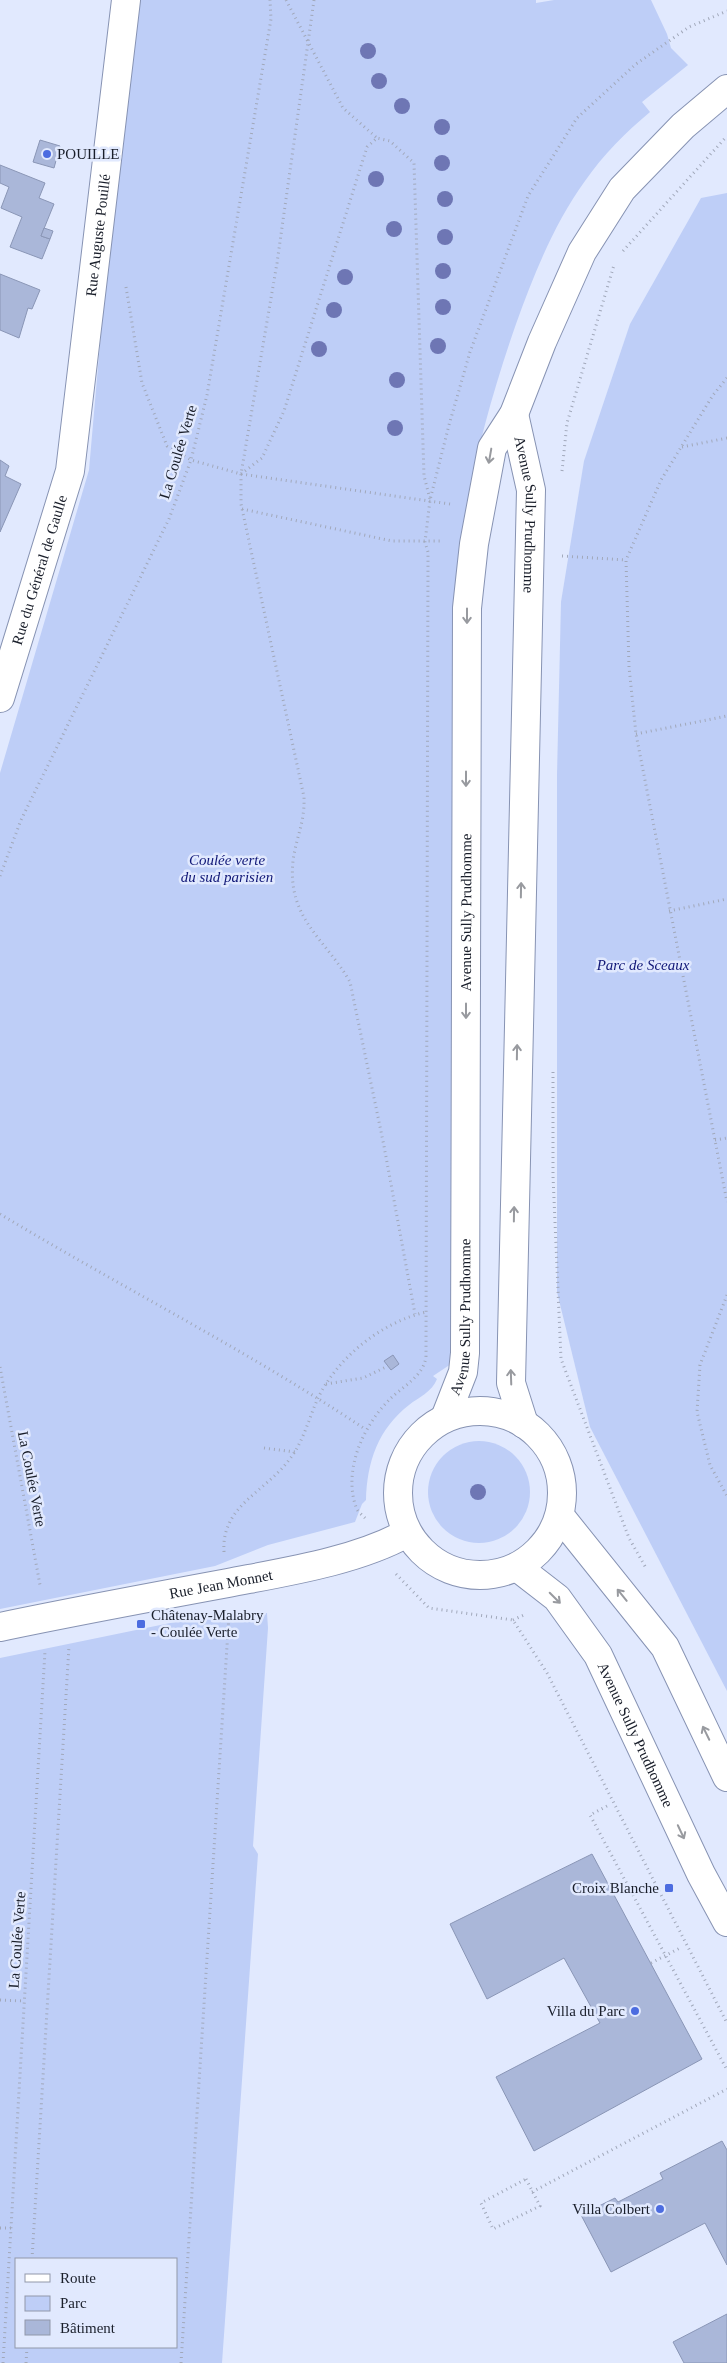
<svg xmlns="http://www.w3.org/2000/svg" width="727" height="2363" viewBox="0 0 727 2363" font-family="'Times New Roman',serif">
<style>
.green{fill:#becef7;fill-rule:evenodd}
.building{fill:#aab7d9;stroke:#8a96b6}
.lines{fill:none;stroke-linecap:round;stroke-linejoin:round}
.minor-casing{stroke:#8793b3;stroke-width:30}
.secondary-casing{stroke:#8793b3;stroke-width:30}
.path{stroke:#a1a8ba;stroke-width:3;stroke-dasharray:1 4;stroke-linecap:butt}
.minor{stroke:#fff;stroke-width:28}
.secondary{stroke:#fff;stroke-width:28}
.tree{fill:#6e76b4}
.oneway{stroke:#989a9f}
.poi-dot{fill:#4c6ce0;stroke:#e1e9fe;stroke-width:2}
.labels{text-anchor:middle;stroke-width:5;stroke-linejoin:round;paint-order:stroke}
.poi-label{font-size:15px;fill:#191e2a;stroke:#e1e9fe;text-anchor:end}
.street-label{font-size:15px;fill:#191e2a;stroke:#e1e9fe}
.park-label{font-size:15px;font-style:italic;fill:#101777;stroke:#e1e9fe}
</style>
<rect width="100%" height="100%" fill="#e1e9fe"/>
<g class="green">
<path d="M130,0H536V3L554,0H651L667,34L671,48L688,65L642,102L650,112C626,132 603,155 585,181C554,224 534,274 516,324C492,393 473,462 462,534L451,1364L433,1376L437,1379C432,1392 419,1397 409,1405C378,1429 367,1462 366,1500L362,1504L355,1522L268,1545L215,1566L0,1609V773L89,470Z"/>
<polygon points="727,193 727,1691 590,1427 557,1292 557,775 561,602 584,461 630,324 701,198"/>
<circle cx="479" cy="1492" r="51"/>
<path d="M267,1613L268,1628L253,1846L258,1854L222,2363H0V1658L209,1615ZM16,2259H176V2347H16Z"/>
</g>
<g class="building">
<polygon points="40,140 60,146 54,168 33,162"/>
<polygon points="0,165 45,183 39,198 54,204 41,236 50,239 42,259 10,247 22,217 1,208 9,187 0,183"/>
<polygon points="44,228 53,231 50,239 41,236"/>
<polygon points="0,274 40,290 32,309 28,308 19,338 0,330"/>
<polygon points="0,460 9,466 5,476 21,484 0,532"/>
<polygon points="393,1355 399,1364 391,1370 384,1361"/>
<polygon points="592,1854 702,2059 534,2151 496,2077 600,2023 564,1958 487,1999 450,1924"/>
<polygon points="722,2141 727,2150 727,2265 705,2223 611,2272 581,2215 615,2198 618,2202 663,2179 660,2173"/>
<polygon points="727,2314 727,2363 684,2363 673,2342"/>
</g>
<g class="lines">
<g class="minor-casing">
<g id="minor">
<path id="s1" d="M0,698L70,471L126,0"/>
<path id="s2" d="M0,1627C76,1611 152,1597 228,1583C285,1572 357,1561 407,1533"/>
</g>
</g>
<g class="secondary-casing">
<g id="secondary">
<path id="s3" d="M514,414L531,490L511,1383L524,1424"/>
<circle cx="480" cy="1493" r="82"/>
<path id="s4" d="M445,1418L463,1372L465,1353L467,608L474,544L492,448L514,414L542,342L582,252L622,189L683,126L727,89"/>
<polyline points="560,1516 665,1647 727,1777"/>
<path id="s5" d="M517,1567L557,1598L598,1655L701,1874L727,1922"/>
</g>
</g>
<g class="path">
<polyline points="286,0 343,108 377,138"/>
<path d="M314,0L277,263L241,474V504L304,797C305,823 296,837 293,861C287,919 325,938 350,982L384,1146L415,1314"/>
<polyline points="623,251 727,136"/>
<polyline points="126,287 142,383 167,446 191,460 241,474 450,504"/>
<polyline points="727,378 713,395 661,480 626,560 629,667 636,734 727,1202"/>
<polyline points="682,447 727,438"/>
<polyline points="562,471 567,423 614,265"/>
<polyline points="241,474 262,458 284,411 367,147 377,138 390,141 414,163 424,476 430,499"/>
<polyline points="242,509 392,541 443,541"/>
<polyline points="562,556 626,560"/>
<polyline points="636,734 727,716"/>
<polyline points="0,876 21,820 169,519 191,460 207,395 271,19 270,0"/>
<polyline points="669,911 727,899"/>
<polyline points="553,1072 553,1176 561,1359 629,1538 646,1568"/>
<polyline points="715,1140 727,1138"/>
<path d="M0,1214C121,1287 248,1351 365,1429"/>
<polyline points="727,1295 700,1365 697,1412 710,1465 727,1496"/>
<polyline points="0,1367 40,1585"/>
<polyline points="326,1384 363,1378 388,1366"/>
<polyline points="264,1448 295,1452"/>
<path d="M365,1518C362,1515 357,1511 356,1507C343,1470 363,1427 388,1401C401,1387 424,1377 426,1356L428,552L425,542L430,500L449,425L470,352L528,196L577,118L636,64L689,27L727,11"/>
<path d="M224,1552C221,1506 264,1493 289,1460C303,1443 309,1418 318,1398C338,1357 382,1322 426,1312"/>
<polyline points="396,1574 429,1608 513,1620 547,1673 727,2023"/>
<polyline points="513,1620 526,1614"/>
<polyline points="607,1806 590,1815 727,2070"/>
<polyline points="651,1963 680,1948"/>
<polyline points="0,2000 24,2001"/>
<polygon points="526,2179 540,2206 493,2229 481,2203"/>
<polyline points="532,2192 727,2089"/>
<polyline points="0,2228 11,2228"/>
<polyline points="32,2259 69,1646"/>
<polyline points="3,2363 45,1651"/>
<polyline points="26,2363 27,2347"/>
<polyline points="181,2363 229,1615"/>
</g>
<use href="#minor" class="minor"/>
<use href="#secondary" class="secondary"/>
</g>
<g class="tree">
<circle cx="368" cy="51" r="8"/>
<circle cx="379" cy="81" r="8"/>
<circle cx="402" cy="106" r="8"/>
<circle cx="442" cy="127" r="8"/>
<circle cx="442" cy="163" r="8"/>
<circle cx="376" cy="179" r="8"/>
<circle cx="445" cy="199" r="8"/>
<circle cx="394" cy="229" r="8"/>
<circle cx="445" cy="237" r="8"/>
<circle cx="443" cy="271" r="8"/>
<circle cx="345" cy="277" r="8"/>
<circle cx="443" cy="307" r="8"/>
<circle cx="334" cy="310" r="8"/>
<circle cx="438" cy="346" r="8"/>
<circle cx="319" cy="349" r="8"/>
<circle cx="397" cy="380" r="8"/>
<circle cx="395" cy="428" r="8"/>
<circle cx="478" cy="1492" r="8"/>
</g>
<defs><path id="oneway-shaft" d="M-6 0H5M1.5-3L5.5 0L1.5 3" fill="none" stroke-width="1.6" stroke-linecap="round" stroke-linejoin="round" transform="scale(1.25)"/></defs>
<g class="oneway">
<use href="#oneway-shaft" transform="translate(490 456) rotate(100)"/>
<use href="#oneway-shaft" transform="translate(467 616) rotate(90)"/>
<use href="#oneway-shaft" transform="translate(466 779) rotate(90)"/>
<use href="#oneway-shaft" transform="translate(521 890) rotate(-89)"/>
<use href="#oneway-shaft" transform="translate(466 1011) rotate(90)"/>
<use href="#oneway-shaft" transform="translate(517 1052) rotate(-89)"/>
<use href="#oneway-shaft" transform="translate(514 1214) rotate(-89)"/>
<use href="#oneway-shaft" transform="translate(511 1377) rotate(-92)"/>
<use href="#oneway-shaft" transform="translate(622 1595) rotate(-129)"/>
<use href="#oneway-shaft" transform="translate(555 1598) rotate(45)"/>
<use href="#oneway-shaft" transform="translate(706 1733) rotate(-116)"/>
<use href="#oneway-shaft" transform="translate(681 1832) rotate(65)"/>
</g>
<g class="poi-dot">
<circle cx="47" cy="154" r="5"/>
<rect x="136" y="1619" width="10" height="10" rx="2.5"/>
<rect x="664" y="1883" width="10" height="10" rx="2.5"/>
<circle cx="635" cy="2011" r="5"/>
<circle cx="660" cy="2209" r="5"/>
</g>
<g class="labels">
<g class="poi-label">
<text x="57" y="159" text-anchor="start">POUILLE</text>
<text x="151" y="1620" text-anchor="start">Châtenay-Malabry<tspan x="151" dy="17">- Coulée Verte</tspan></text>
<text x="659" y="1893">Croix Blanche</text>
<text x="625" y="2016">Villa du Parc</text>
<text x="650" y="2214">Villa Colbert</text>
</g>
<g class="street-label">
<text dy="5" stroke="none"><textPath href="#s1" startOffset="475">Rue Auguste Pouillé</textPath></text>
<text transform="translate(178 452) rotate(-73)" y="5">La Coulée Verte</text>
<text dy="5" stroke="none"><textPath href="#s3" startOffset="102">Avenue Sully Prudhomme</textPath></text>
<text dy="5" stroke="none"><textPath href="#s1" startOffset="134">Rue du Général de Gaulle</textPath></text>
<text dy="5" stroke="none"><textPath href="#s4" startOffset="509">Avenue Sully Prudhomme</textPath></text>
<text dy="5" stroke="none"><textPath href="#s4" startOffset="104">Avenue Sully Prudhomme</textPath></text>
<text transform="translate(32 1479) rotate(79)" y="5">La Coulée Verte</text>
<text dy="5" stroke="none"><textPath href="#s2" startOffset="225">Rue Jean Monnet</textPath></text>
<text dy="5" stroke="none"><textPath href="#s5" startOffset="209">Avenue Sully Prudhomme</textPath></text>
<text transform="translate(17 1940) rotate(-86)" y="5">La Coulée Verte</text>
</g>
<g class="park-label">
<text x="227" y="865">Coulée verte<tspan x="227" dy="17">du sud parisien</tspan></text>
<text x="643" y="970">Parc de Sceaux</text>
</g>
</g>
<rect x="15" y="2258" width="162" height="90" fill="#e1e9fe" stroke="#9198a9"/>
<rect x="25" y="2274" width="25" height="8" fill="#ffffff" stroke="#9198a9"/>
<text x="60" y="2283" font-size="15" fill="#191e2a">Route</text>
<rect x="25" y="2296" width="25" height="15" fill="#becef7" stroke="#9198a9"/>
<text x="60" y="2308" font-size="15" fill="#191e2a">Parc</text>
<rect x="25" y="2320" width="25" height="15" fill="#aab7d9" stroke="#9198a9"/>
<text x="60" y="2333" font-size="15" fill="#191e2a">Bâtiment</text>
</svg>
